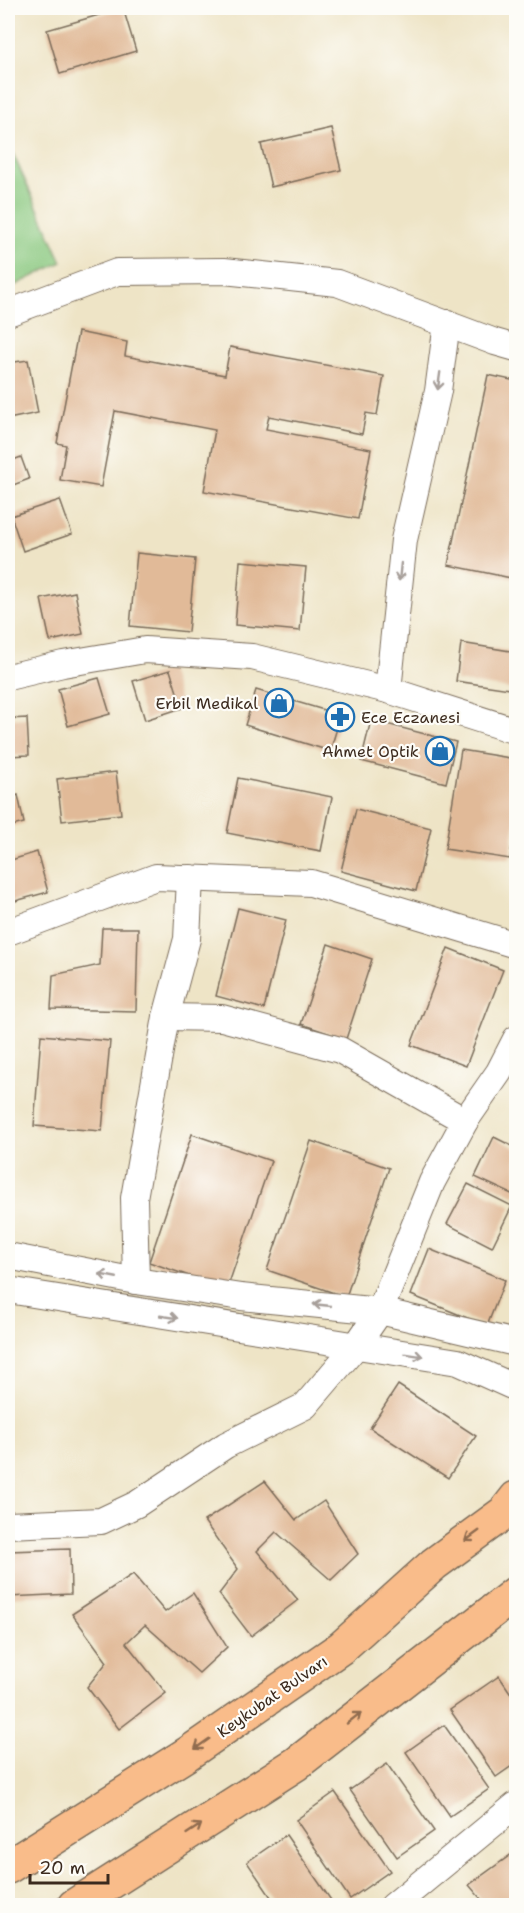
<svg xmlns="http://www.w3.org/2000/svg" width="524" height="1913" viewBox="0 0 524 1913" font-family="'Shantell Sans',sans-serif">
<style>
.green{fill:#88c77e;stroke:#62784e;stroke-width:1.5}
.building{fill:#e1ba98}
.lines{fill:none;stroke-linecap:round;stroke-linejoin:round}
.minor-casing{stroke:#7a6b59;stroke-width:28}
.highway-casing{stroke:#7a6b59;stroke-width:36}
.minor{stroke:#fff;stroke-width:26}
.highway{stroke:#f9bc8a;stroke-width:33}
.oneway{stroke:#a79f9a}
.oneway2{stroke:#906c4f}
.labels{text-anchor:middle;stroke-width:4.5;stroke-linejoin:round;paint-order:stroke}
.poi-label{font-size:16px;fill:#3b2a1e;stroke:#fdfcf7;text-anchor:end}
.street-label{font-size:16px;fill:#3b2a1e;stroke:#fdfcf7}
</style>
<rect width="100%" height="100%" fill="#fdfcf7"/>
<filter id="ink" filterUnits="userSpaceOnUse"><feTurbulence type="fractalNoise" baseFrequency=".0167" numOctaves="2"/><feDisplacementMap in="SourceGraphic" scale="12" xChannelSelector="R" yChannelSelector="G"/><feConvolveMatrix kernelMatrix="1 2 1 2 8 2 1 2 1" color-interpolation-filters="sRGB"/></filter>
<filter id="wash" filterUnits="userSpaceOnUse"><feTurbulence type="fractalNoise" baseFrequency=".008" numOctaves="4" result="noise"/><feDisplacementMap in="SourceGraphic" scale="24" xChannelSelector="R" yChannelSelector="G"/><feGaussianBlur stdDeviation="1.35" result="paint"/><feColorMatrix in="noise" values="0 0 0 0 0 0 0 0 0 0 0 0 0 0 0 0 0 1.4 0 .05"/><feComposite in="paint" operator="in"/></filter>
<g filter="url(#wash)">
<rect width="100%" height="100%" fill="#eee4c6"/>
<polygon class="green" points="13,154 62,262 8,289 8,155"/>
<g id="blocks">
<g class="building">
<polygon points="123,8 136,51 60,74 47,30"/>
<polygon points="331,128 341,170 271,187 261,144"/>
<polygon points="78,332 127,342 125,356 225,375 230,347 384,376 377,415 366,413 362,434 269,416 266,429 371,449 358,519 204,491 215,430 115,411 101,487 60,480 66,445 57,443"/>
<polygon points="28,360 38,413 8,419 8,363"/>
<polygon points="488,375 516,381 516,579 448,565"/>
<polygon points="21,457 29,479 8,487 8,462"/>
<polygon points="60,500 72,534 23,551 11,516"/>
<polygon points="137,553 195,559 188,632 130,626"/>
<polygon points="240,561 306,567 300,631 235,625"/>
<polygon points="75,592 83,634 50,641 41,599"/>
<polygon points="461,643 516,652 516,690 456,681"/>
<polygon points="170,670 182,708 145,720 133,681"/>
<polygon points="99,678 110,714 68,726 58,689"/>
<polygon points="256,690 341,715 330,751 245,725"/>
<polygon points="27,718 29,755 8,756 8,719"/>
<polygon points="371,720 456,742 446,783 361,761"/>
<polygon points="461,750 516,759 516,817 510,859 445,849"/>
<polygon points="116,772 121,814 62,821 57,779"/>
<polygon points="238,778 332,797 321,851 227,833"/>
<polygon points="18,795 24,823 8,827 8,798"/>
<polygon points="356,809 431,828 416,891 341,871"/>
<polygon points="37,852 48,892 8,903 8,861"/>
<polygon points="238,908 286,920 264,1009 216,996"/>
<polygon points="102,928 138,928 136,1011 51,1009 53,975 100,965"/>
<polygon points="328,944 372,959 346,1039 301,1024"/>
<polygon points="448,948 503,970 466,1066 411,1045"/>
<polygon points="41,1035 110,1041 102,1131 34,1126"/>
<polygon points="192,1134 271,1161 227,1289 149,1262"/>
<polygon points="494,1137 516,1148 516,1196 475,1177"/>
<polygon points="311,1141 389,1168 346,1297 267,1270"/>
<polygon points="468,1184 512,1206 492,1247 447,1224"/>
<polygon points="429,1249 505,1280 487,1326 411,1295"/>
<polygon points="398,1385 476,1436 448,1478 370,1428"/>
<polygon points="265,1481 296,1520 324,1501 358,1554 331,1580 276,1532 257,1551 298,1600 251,1636 219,1594 238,1569 204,1521"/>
<polygon points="70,1549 71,1594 8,1597 8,1551"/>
<polygon points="133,1574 165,1612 193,1593 227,1647 199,1673 145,1625 126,1643 166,1693 119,1729 87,1687 107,1662 72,1614"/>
<polygon points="499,1676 516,1701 516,1763 496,1777 450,1710"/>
<polygon points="444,1725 489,1789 450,1816 406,1752"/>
<polygon points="387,1764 434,1831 397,1857 350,1790"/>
<polygon points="335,1792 390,1871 350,1899 296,1820"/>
<polygon points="286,1835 335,1906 277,1906 247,1862"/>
<polygon points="516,1851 516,1906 487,1906 469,1885"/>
</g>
</g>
</g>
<g filter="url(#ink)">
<use href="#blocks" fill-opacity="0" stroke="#7a6b59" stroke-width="1.5"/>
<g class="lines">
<g class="minor-casing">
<g id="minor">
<polyline points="8,313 117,272 224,271 337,283 495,342 516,348"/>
<polyline points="8,677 63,664 145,650 252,657 388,690 516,731"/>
<polyline points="388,690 404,540 438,391 447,323"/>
<polyline points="8,932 156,877 311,883 516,945"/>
<polyline points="166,1017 222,1018 340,1050 465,1121"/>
<polyline points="8,1256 136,1281 241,1297 380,1311 516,1343"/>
<polyline points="136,1281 134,1198 166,1017 187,939 190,878"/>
<polyline points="8,1290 458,1362 516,1388"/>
<polyline points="8,1525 101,1521 137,1504 226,1445 305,1406 356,1346 380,1311 432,1182 465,1121 499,1072 516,1039"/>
<polyline points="393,1906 516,1805"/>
</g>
</g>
<g class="highway-casing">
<g id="highway">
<polyline points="8,1867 187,1754 342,1647 434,1564 505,1512 516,1498"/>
<polyline points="74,1906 296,1764 516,1593"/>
</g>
</g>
<use href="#minor" class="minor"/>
<use href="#highway" class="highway"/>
</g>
<defs><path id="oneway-shaft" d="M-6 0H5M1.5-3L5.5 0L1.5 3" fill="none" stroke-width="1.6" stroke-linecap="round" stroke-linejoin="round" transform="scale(1.5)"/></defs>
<g class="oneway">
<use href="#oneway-shaft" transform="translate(439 381) rotate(98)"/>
<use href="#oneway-shaft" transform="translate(400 572) rotate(96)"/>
<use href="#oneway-shaft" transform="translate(108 1276) rotate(-169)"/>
<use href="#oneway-shaft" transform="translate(322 1305) rotate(-174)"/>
<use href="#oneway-shaft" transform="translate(169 1317) rotate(9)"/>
<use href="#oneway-shaft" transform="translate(414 1355) rotate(9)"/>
</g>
<g class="oneway2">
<use href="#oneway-shaft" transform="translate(472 1536) rotate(144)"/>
<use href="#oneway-shaft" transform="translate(354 1718) rotate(-38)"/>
<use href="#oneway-shaft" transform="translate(202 1744) rotate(145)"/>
<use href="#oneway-shaft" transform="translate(194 1829) rotate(-33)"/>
</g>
</g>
<defs>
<g id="shop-ring" transform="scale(1.5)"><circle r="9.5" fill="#fdfcf7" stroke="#1f6fb2" stroke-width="1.5"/><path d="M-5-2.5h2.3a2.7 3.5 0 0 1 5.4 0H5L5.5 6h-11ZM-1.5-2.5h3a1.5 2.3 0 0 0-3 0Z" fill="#1f6fb2"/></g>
<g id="pharmacy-ring" transform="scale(1.5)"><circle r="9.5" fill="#fdfcf7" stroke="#1f6fb2" stroke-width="1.5"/><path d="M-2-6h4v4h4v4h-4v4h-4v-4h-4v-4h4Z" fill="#1f6fb2"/></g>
</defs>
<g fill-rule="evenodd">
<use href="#shop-ring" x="279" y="703"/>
<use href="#pharmacy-ring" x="340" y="717"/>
<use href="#shop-ring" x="440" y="751"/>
</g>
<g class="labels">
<g class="poi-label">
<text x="258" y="709">Erbil Medikal</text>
<text x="361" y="723" text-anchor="start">Ece Eczanesi</text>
<text x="419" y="757">Ahmet Optik</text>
</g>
<g class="street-label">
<text transform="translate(272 1696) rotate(-35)" y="6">Keykubat Bulvarı</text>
</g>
</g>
<rect width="524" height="1913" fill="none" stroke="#fdfcf7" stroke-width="30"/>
<path d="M30 1874v9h78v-9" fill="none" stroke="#3b2a1e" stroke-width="3"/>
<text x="39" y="1874" font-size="18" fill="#3b2a1e" stroke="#fdfcf7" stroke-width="4.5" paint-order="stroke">20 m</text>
</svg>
